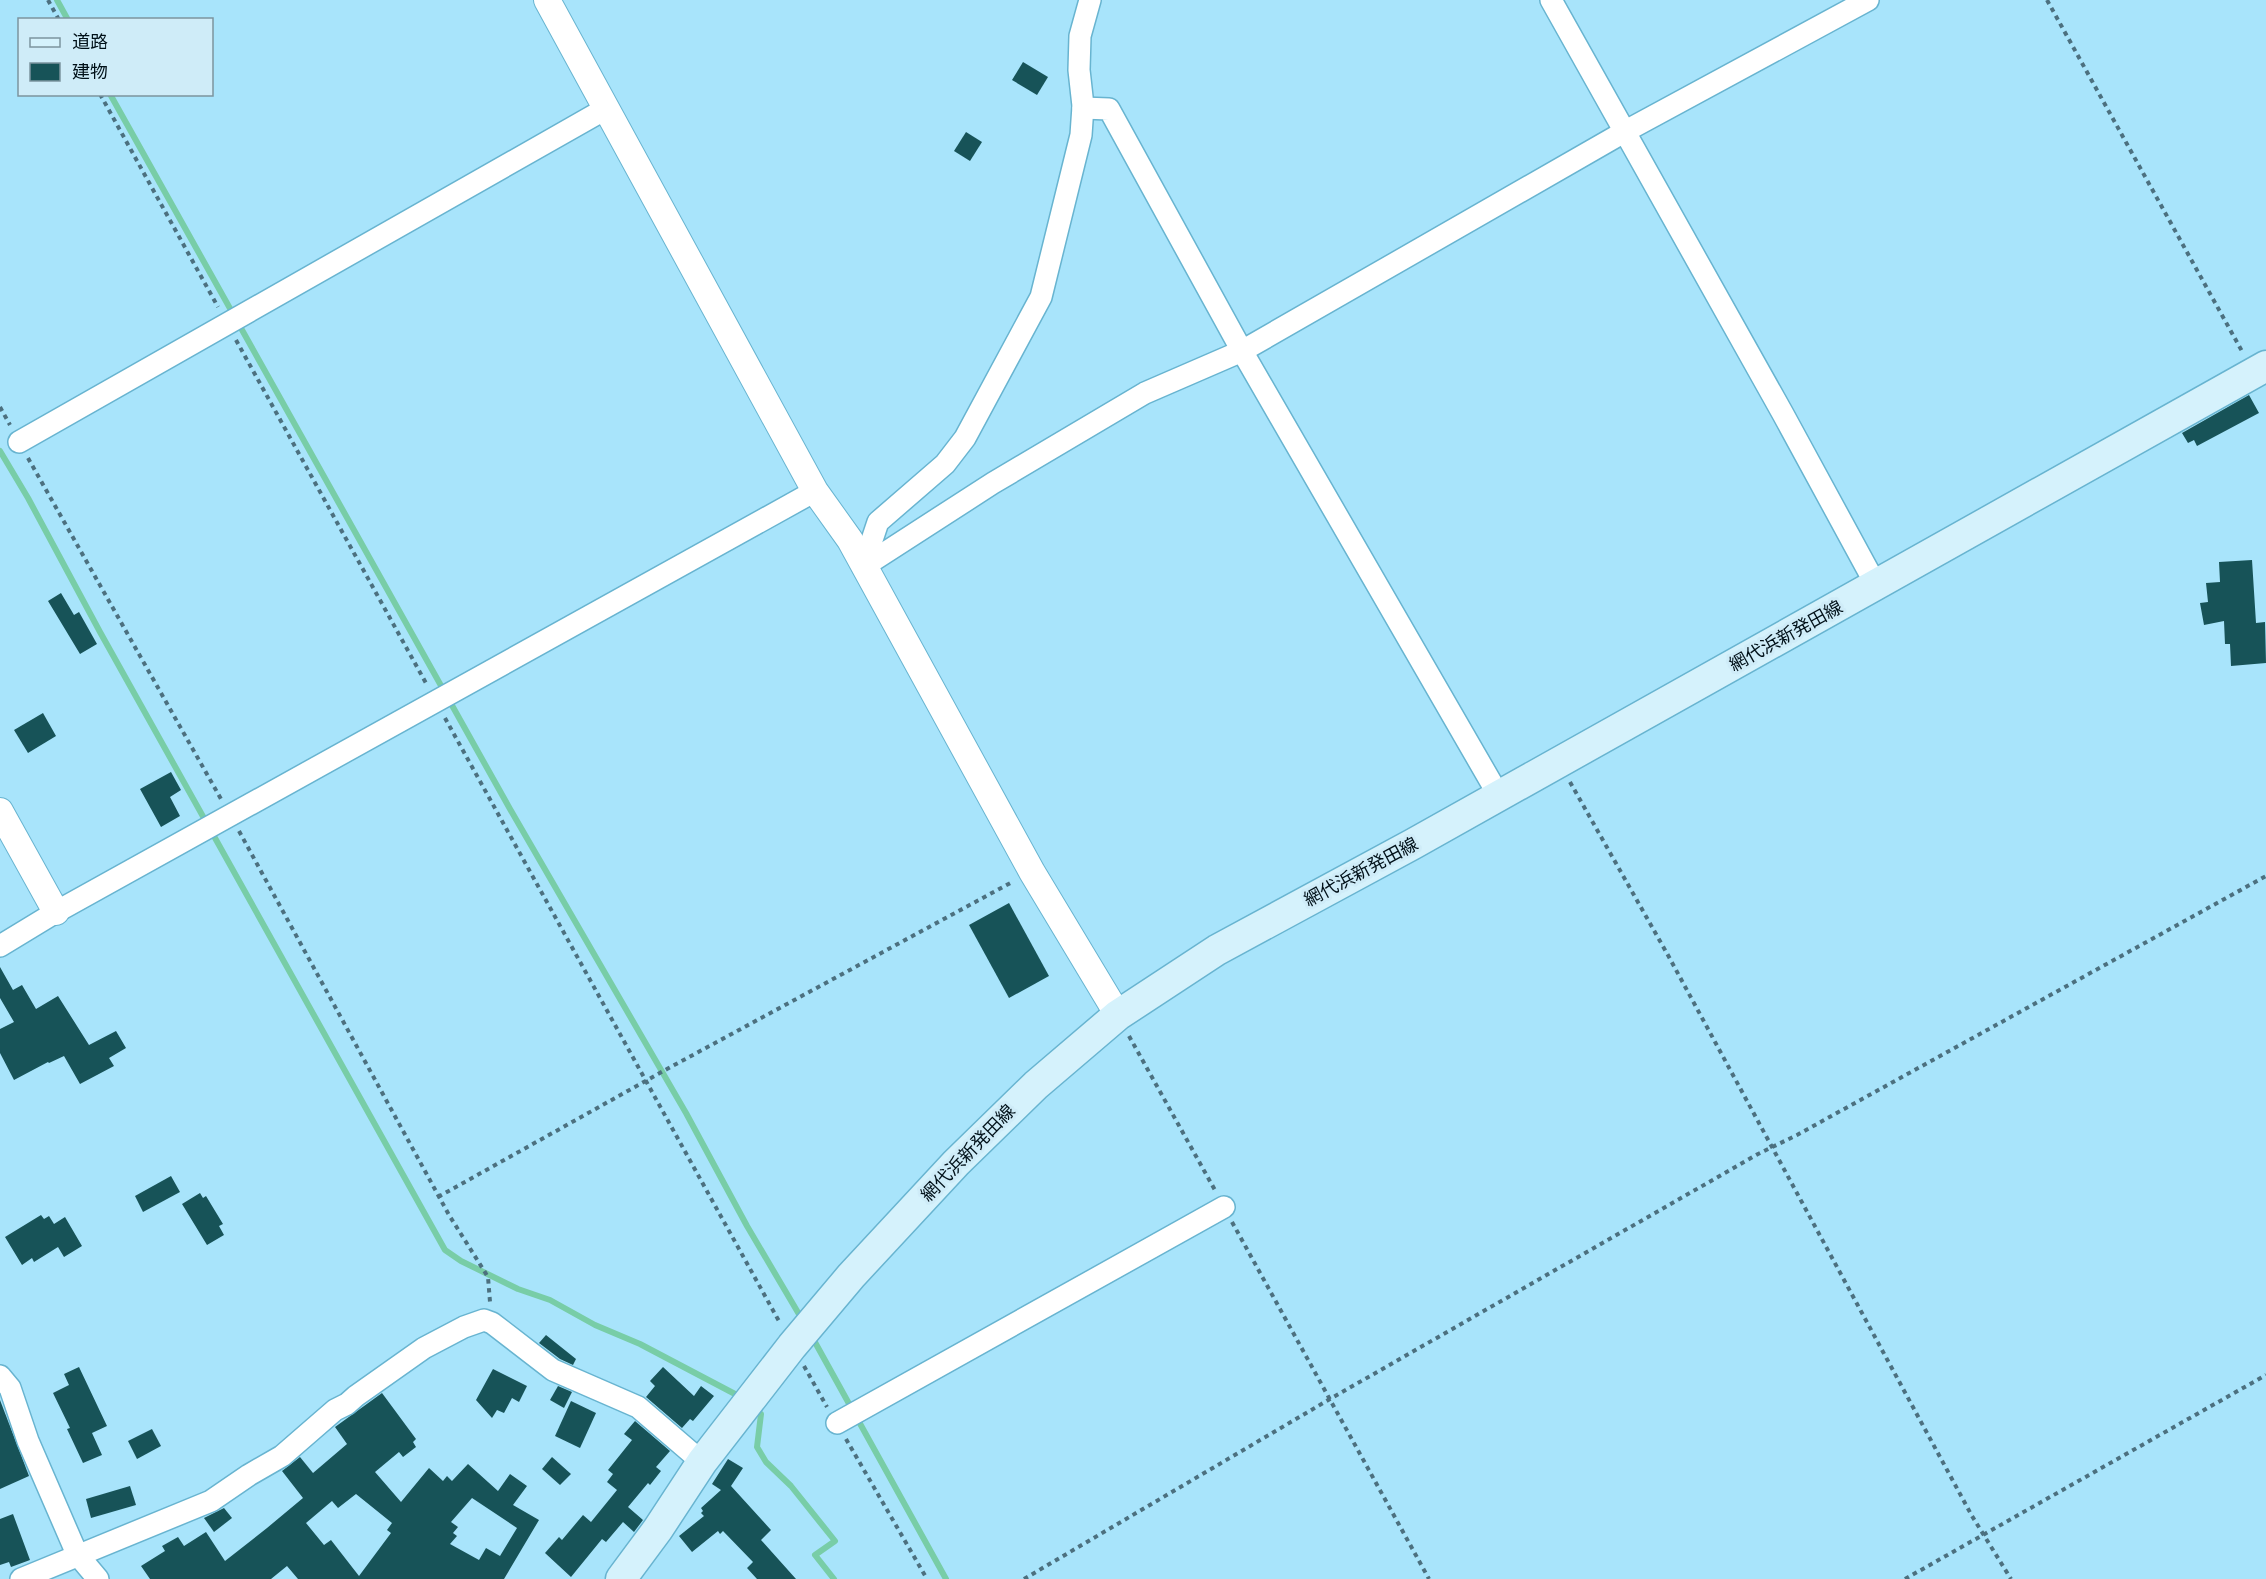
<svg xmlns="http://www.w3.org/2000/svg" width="2266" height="1579" viewBox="0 0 2266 1579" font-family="'Nunito Sans','Noto Sans JP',sans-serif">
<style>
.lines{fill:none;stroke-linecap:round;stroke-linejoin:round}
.stream{stroke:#78cda7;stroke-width:6}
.building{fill:#175358;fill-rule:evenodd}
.minor-casing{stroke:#68b4d0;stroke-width:24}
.tertiary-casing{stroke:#68b4d0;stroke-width:28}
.secondary-casing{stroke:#68b4d0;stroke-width:33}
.path{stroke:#4c707f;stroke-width:4;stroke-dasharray:4.5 4.5;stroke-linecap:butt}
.minor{stroke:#fff;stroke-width:21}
.tertiary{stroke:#fff;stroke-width:26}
.secondary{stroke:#d5f2fc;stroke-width:30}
.labels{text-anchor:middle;stroke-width:6;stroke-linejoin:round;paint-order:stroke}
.street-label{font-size:18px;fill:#001018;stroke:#cfecf8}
</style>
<rect width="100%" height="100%" fill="#a8e4fb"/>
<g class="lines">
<g class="stream">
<polyline points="57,0 68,20"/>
<polyline points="110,94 510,809 686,1113 747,1226 803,1321"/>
<polyline points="0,451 28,498 100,632 445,1250 461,1261 518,1289 550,1300 595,1325 640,1344 735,1394"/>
<polyline points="811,1335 946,1579"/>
<polyline points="761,1414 757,1447 766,1462 791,1486 835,1541 815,1555 834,1579"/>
</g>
</g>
<g class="building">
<polygon points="1023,62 1048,77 1037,95 1012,80"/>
<polygon points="966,132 982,142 970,161 954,151"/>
<polygon points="2249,395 2259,413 2197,446 2194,440 2188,443 2182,433"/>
<polygon points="2252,560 2256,623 2265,622 2266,663 2231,666 2230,644 2225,644 2224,621 2204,625 2200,603 2208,602 2206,583 2220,582 2219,562"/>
<polygon points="61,593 74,615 79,612 97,644 80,654 48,601"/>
<polygon points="43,713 56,736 28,753 14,730"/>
<polygon points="171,772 181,790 170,797 180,816 161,827 140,789"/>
<polygon points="1009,903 1049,976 1009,998 969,925"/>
<polygon points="0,967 13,990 22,985 36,1009 58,996 89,1045 116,1031 126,1048 109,1058 114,1066 80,1084 64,1056 49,1063 48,1062 14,1080 0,1053 0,1029 14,1022 0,998"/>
<polygon points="171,1176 180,1192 143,1212 135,1196"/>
<polygon points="200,1193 203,1198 206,1196 223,1224 219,1226 224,1235 207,1245 182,1204"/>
<polygon points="41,1215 44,1219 49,1216 54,1224 65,1217 82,1246 64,1257 58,1247 34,1262 32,1258 22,1265 5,1237"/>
<polygon points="546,1335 576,1359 573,1365 560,1359 539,1343"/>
<polygon points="79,1367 107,1426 92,1433 102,1455 83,1463 67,1429 70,1428 53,1393 69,1385 64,1374"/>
<polygon points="663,1367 694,1396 701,1386 714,1396 693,1421 690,1419 682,1428 646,1397 655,1386 650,1381"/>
<polygon points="493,1369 527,1386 519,1402 512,1398 504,1413 497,1410 492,1418 476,1400"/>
<polygon points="558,1386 572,1392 564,1408 550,1400"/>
<path d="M382,1393L416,1439L413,1442L416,1447L403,1457L399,1452L375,1472L401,1502L429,1468L443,1481L447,1476L452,1481L468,1464L498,1491L510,1474L527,1486L513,1505L539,1520L504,1579H298L287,1566L271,1579H150L141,1566L165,1551L162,1546L178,1537L184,1546L206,1532L225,1561L267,1528L303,1498L282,1471L300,1457L313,1473L347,1444L335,1427ZM356,1494L392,1523L387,1530L391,1533L359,1576L331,1540L324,1545L306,1523L332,1501L338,1508ZM472,1498L517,1528L500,1556L486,1548L479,1560L450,1544L457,1536L453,1533L458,1527L451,1522Z"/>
<polygon points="0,1400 29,1476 0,1489"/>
<polygon points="571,1401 596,1413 580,1448 555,1436"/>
<polygon points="635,1421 670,1451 656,1467 661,1471 650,1485 648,1483 628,1507 643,1520 634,1532 623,1522 606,1542 602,1539 571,1577 545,1553 559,1537 562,1540 583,1515 591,1522 617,1490 607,1482 613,1474 608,1470 632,1440 624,1434"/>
<polygon points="152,1429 161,1446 137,1459 128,1441"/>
<polygon points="552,1457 571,1474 560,1485 542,1469"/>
<polygon points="728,1459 743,1468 731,1486 771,1530 761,1540 796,1579 757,1579 747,1568 753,1562 723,1531 720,1534 718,1531 692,1552 679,1536 704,1516 701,1513 703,1511 701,1508 721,1490 712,1484"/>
<polygon points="130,1486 136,1505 91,1518 86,1499"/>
<polygon points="224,1508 232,1518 214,1532 204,1518"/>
<polygon points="13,1514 30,1560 11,1567 9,1562 0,1565 0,1519"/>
</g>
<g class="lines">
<g class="minor-casing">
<g id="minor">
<polyline points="1551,0 1783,414 1876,585"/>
<polyline points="1083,108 1109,109 1242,351 1499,796"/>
<polyline points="19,442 607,108"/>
<polyline points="863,567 993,483 1145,393 1242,351 1624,132 1868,0"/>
<polyline points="863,567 878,522 945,464 965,438 1041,297 1081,135 1083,106 1079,70 1080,36 1090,0"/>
<polyline points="0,946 56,912 815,491"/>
<polyline points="0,1376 10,1388 28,1441 77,1554 98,1579"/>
<polyline points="837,1423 1224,1207"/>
<polyline points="21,1579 211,1501 249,1475 282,1456 335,1410 347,1404 356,1396 424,1348 464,1327 484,1320 492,1323 553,1370 638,1407 702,1462"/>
</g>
</g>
<g class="tertiary-casing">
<g id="tertiary">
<polyline points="547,0 815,491 850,540 1032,872 1118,1015"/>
<polyline points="0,811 56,912"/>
</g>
</g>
<g class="secondary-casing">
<polyline id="secondary" points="621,1579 658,1529 702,1462 792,1346 851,1276 956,1163 1036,1085 1118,1015 1217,950 1413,844 2266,366"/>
</g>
<g class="path">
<polyline points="48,0 59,20"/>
<polyline points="2047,0 2243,353"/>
<polyline points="100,94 218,307"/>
<polyline points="236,340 427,685"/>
<polyline points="0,407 10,425"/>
<polyline points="28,458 221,799"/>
<polyline points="445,718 780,1323"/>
<polyline points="1570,782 1669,957 1972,1516 2011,1579"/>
<polyline points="239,831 449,1215 488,1277 490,1302"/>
<polyline points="1129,1036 1216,1192"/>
<polyline points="438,1197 667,1069 1014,881"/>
<polyline points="1232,1222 1429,1579"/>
<polyline points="804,1366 827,1407"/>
<polyline points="846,1439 927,1579"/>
<polyline points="1024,1579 1330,1399 1758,1154 1797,1135 2266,876"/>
<polyline points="1905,1579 2266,1375"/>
</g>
<use href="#minor" class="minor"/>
<use href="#tertiary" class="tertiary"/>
<use href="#secondary" class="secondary"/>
</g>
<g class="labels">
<g class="street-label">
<text transform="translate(1786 636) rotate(-29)" y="6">網代浜新発田線</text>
<text transform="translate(1361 872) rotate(-28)" y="6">網代浜新発田線</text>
<text transform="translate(968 1153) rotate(-46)" y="6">網代浜新発田線</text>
</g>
</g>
<rect x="18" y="18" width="195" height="78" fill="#cfecf8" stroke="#7c949e" stroke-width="1.5"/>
<rect x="30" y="38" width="30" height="9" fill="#d5f2fc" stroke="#7c949e" stroke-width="1.5"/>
<text x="72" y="48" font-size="18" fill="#001018">道路</text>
<rect x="30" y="63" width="30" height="18" fill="#175358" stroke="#7c949e" stroke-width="1.5"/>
<text x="72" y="78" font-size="18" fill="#001018">建物</text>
</svg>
